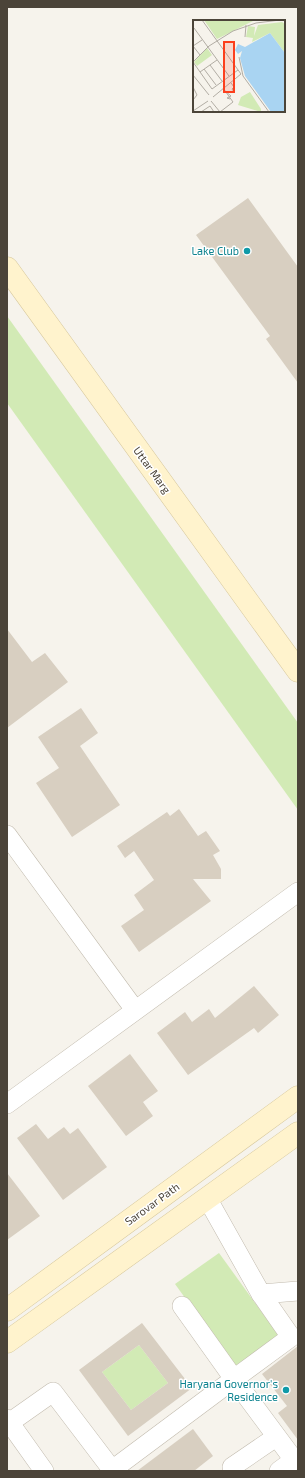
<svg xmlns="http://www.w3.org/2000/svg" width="305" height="1478" viewBox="0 0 305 1478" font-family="'Exo 2',sans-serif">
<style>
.green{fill:#d2eab5}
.building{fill:#d8cfc1;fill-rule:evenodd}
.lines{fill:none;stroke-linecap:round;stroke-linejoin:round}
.street-casing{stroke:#c2bbae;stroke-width:20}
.secondary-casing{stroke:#d6c79b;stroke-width:23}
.street{stroke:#fff;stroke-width:19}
.secondary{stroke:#fff3cd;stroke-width:22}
.culture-dot{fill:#0f9aa8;stroke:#fff;stroke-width:1.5}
.labels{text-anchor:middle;stroke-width:3;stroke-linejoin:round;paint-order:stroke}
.culture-label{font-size:11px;fill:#0d838f;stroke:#fff;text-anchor:end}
.street-label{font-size:11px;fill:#4b4439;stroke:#fff}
.inset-road{fill:none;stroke:#b2ada4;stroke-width:1}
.view{fill:#fc3f1d;fill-opacity:0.15;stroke:#fc3f1d;stroke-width:2}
.inset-edge{fill:none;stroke:#4b4439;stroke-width:2}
</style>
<rect width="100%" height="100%" fill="#f6f3ec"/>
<g class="green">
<polygon points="7,316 298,723 298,810 7,403"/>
<polygon points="219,1253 279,1336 235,1367 175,1284"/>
<polygon points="139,1345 168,1383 131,1410 102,1372"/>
</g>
<g class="building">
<polygon points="248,198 298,267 298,383 266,339 270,336 196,235"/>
<polygon points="7,629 32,662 45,653 68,682 7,728"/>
<polygon points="81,708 98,733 80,746 120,805 72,837 36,783 59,768 38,737"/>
<polygon points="179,809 198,836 206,831 220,851 213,855 221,869 221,879 193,879 211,901 139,952 121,926 144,910 134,895 154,880 134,851 125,858 117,846 167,812 170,816"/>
<polygon points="254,986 279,1015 258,1033 254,1028 188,1075 157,1033 185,1012 192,1022 209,1009 215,1018"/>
<polygon points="130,1054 158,1091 143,1102 153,1116 126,1136 88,1086"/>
<polygon points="36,1124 48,1139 64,1127 70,1134 78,1128 107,1167 63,1200 17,1138"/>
<polygon points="7,1173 40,1216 7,1240"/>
<path d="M142,1323L192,1388L128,1436L79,1370ZM139,1345L168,1383L131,1410L102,1372Z"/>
<polygon points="298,1346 298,1440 278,1413 287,1406 262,1374"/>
<polygon points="193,1429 213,1456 194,1471 137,1471"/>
</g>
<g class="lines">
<g class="street-casing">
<g id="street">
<polyline points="7,835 135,1010"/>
<polyline points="7,1104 298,892"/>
<polyline points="207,1198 261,1294 291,1337 234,1379 294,1460 279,1471"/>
<polyline points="261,1294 298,1291"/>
<polyline points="7,1419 44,1471"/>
<polyline points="9,1423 53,1392 113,1471"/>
<polyline points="112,1470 234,1379 182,1306"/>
<polyline points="235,1471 232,1467 276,1437"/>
</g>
</g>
<g class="secondary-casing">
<g id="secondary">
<polyline points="7,268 298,671"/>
<polyline points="7,1310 298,1097"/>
<polyline points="7,1342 298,1133"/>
</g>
</g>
<use href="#street" class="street"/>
<use href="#secondary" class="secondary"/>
</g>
<g class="culture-dot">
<circle cx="247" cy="251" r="4"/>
<circle cx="286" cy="1390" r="4"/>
</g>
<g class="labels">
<g class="culture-label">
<text x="239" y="255">Lake Club</text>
<text x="278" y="1388">Haryana Governor's<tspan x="278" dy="13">Residence</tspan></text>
</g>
<g class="street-label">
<text transform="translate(152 470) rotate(54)" y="4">Uttar Marg</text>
<text transform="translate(152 1204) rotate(-36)" y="4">Sarovar Path</text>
</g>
</g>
<g transform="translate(193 20)">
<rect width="92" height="92" fill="#f6f3ec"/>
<path d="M11,0H62L24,19ZM89,2L92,4V33L77,13L59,22L60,18L53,17L55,6L62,7L61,16L65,5ZM14,28L19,35L4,46L1,42ZM57,72L68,89V92L45,85L48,77Z" fill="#d2eab5"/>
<path d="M77,13L92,33V92H78L52,56L47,38L49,31L45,34L42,30L45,24L52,27Z" fill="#a9d4f2"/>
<path class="inset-road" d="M9,0L48,54M1,8L36,56M52,17L53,5M7,35L0,26L9,20M46,37L50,56L76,92M0,42L16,26L40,11L63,3L87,0M0,42L19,69L45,50M17,45L29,61M11,49L23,65M7,52L24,40M0,55L16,75M38,63L41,67L39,69L41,72L40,73V71M0,67L4,75L0,80M31,70L38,76L34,78L37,79M20,77L48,54M18,81L27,92M0,91L15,81M8,92L17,86L21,92M27,92L40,82L30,68"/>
<path class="view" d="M31,22H41V72H31Z"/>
<rect width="92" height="92" class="inset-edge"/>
</g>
<rect width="305" height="1478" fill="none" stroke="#4b4439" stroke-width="16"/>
</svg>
